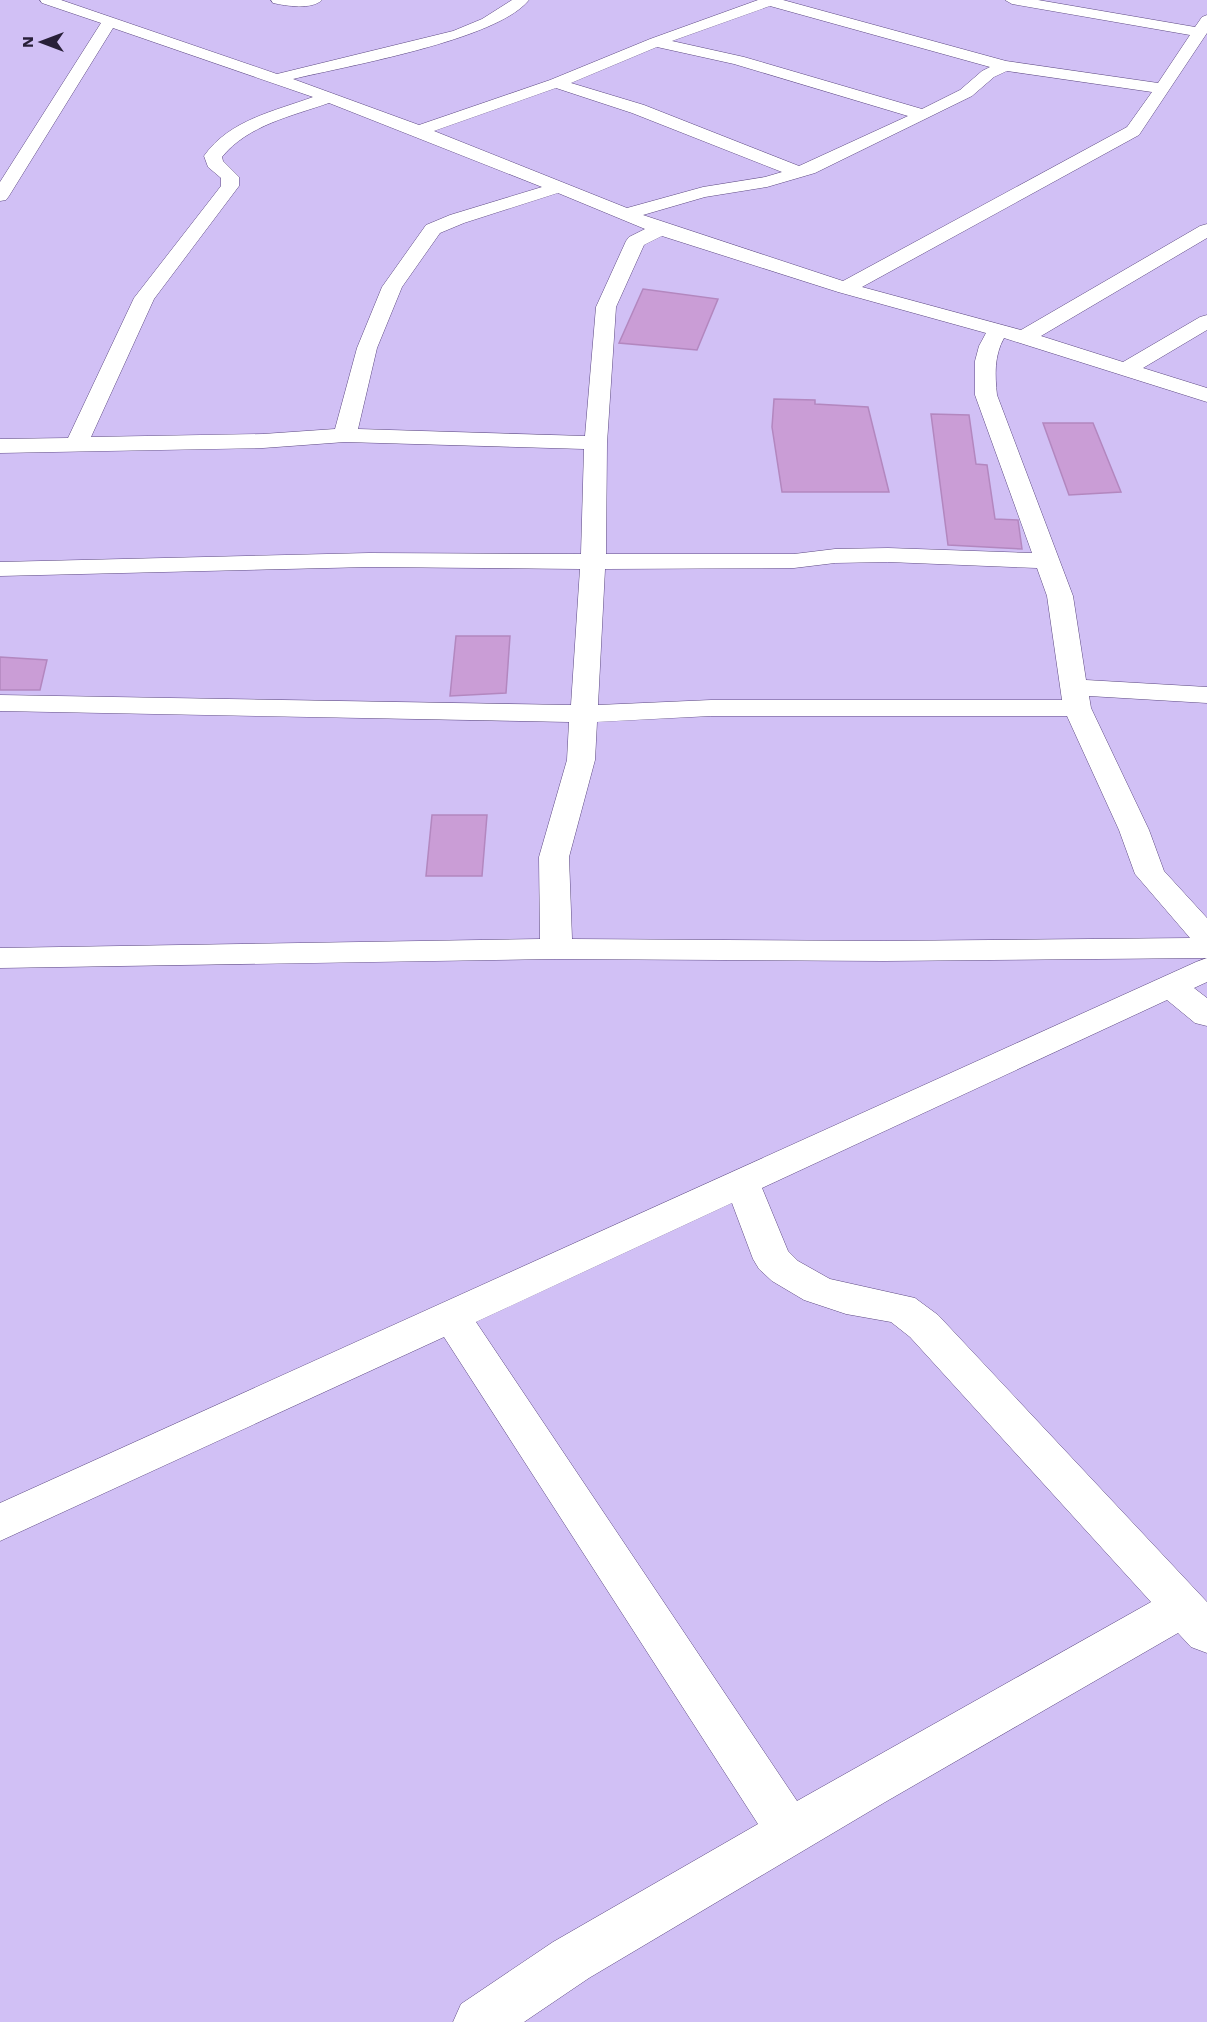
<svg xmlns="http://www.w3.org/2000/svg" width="1207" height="2022" viewBox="0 0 1207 2022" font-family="'Work Sans',sans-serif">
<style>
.building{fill:#ca9dd6;stroke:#b387bf;stroke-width:1.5}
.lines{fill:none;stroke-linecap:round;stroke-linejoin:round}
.minor-casing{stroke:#5d4982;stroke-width:1}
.minor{fill:#fff;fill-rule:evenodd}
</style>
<rect width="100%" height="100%" fill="#d1c0f5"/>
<g class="building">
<polygon points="643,289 718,299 697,350 619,343"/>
<polygon points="774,399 815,400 815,404 868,407 889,492 782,492 772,427"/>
<polygon points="931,414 969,415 976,464 987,465 995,519 1018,520 1022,549 948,545"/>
<polygon points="1043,423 1093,423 1121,492 1069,495"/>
<polygon points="456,636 510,636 506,693 450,696"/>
<polygon points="0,657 47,660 40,690 0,690"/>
<polygon points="432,815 487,815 482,876 426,876"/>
</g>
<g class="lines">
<g class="minor-casing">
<g id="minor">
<path d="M40,0H61L277,74L453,31L482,19L512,0H529C497,40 347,66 293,79L419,125L550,80L650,39L758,0H783L1006,61L1158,83L1190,35L1012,4L1005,0H1038L1195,27L1202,17L1207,15V33L1139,135L862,287L1021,330L1200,226L1207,224V238L1041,336L1123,362L1200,317L1207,315V330L1143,368L1207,388V402L1004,338C994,356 995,375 997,395L1073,596L1086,680L1207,687V703L1089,696L1091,708L1149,830L1164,871L1207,918V958L884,961L556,959L0,968V948L540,939L539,857L567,760L569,722L0,711V695L571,705L580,569L369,567L0,576V562L369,553L581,554L584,449L345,442L263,448L0,453V439L68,438L134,298L221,186V178L208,167L204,156C229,120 275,111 313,97L113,28L9,196L6,200L0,201V182L101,23L42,3ZM770,6L990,67L982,71L960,90L922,109L744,57L672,41ZM657,47L734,64L908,116L799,166L644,105L571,83ZM1007,71L1152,92L1127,127L843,281L643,215L705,197L767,187L815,173L972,96L994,77ZM556,88L632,113L782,172L765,177L703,187L627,208L434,131ZM329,103L542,187L450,215L426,225L382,287L357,348L335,429L263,434L91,437L154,299L239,186V177L223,161L222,157C248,125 292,116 329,103ZM558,193L645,229L629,237L626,241L596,307L585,436L358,429L377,348L402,287L440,233L464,223ZM662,236L838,292L986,333L979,346L975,361V395L1032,553L888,548L835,549L794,554H606L607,443L616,307L644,245ZM888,562L1037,568L1047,596L1062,700H711L598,705L605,569L794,568L835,563ZM711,716H1067L1119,830L1135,874L1190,938L884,941L572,939L569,857L595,760L597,722Z"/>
<path d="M271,0H322C312,10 286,6 273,3Z"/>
<path d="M1207,958V982L1194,988L1207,998V1026L1195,1023L1167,1000L762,1188L788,1251L798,1261L830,1279L915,1298L938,1315L1207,1602V1653L1191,1647L1178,1633L887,1801L589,1978L524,2022H453L461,2004L553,1942L758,1824L444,1337L0,1541V1503L1196,962ZM732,1203L753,1259L759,1269L772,1281L804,1300L846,1314L891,1322L910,1337L1151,1602L797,1801L476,1322Z"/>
</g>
</g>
<use href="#minor" class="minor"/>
</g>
<g transform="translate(42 42) rotate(270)" stroke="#d1c0f5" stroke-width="4.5" paint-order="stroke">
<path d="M0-4.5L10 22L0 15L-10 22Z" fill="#281f38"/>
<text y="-9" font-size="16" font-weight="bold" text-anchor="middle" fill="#281f38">N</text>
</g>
</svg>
